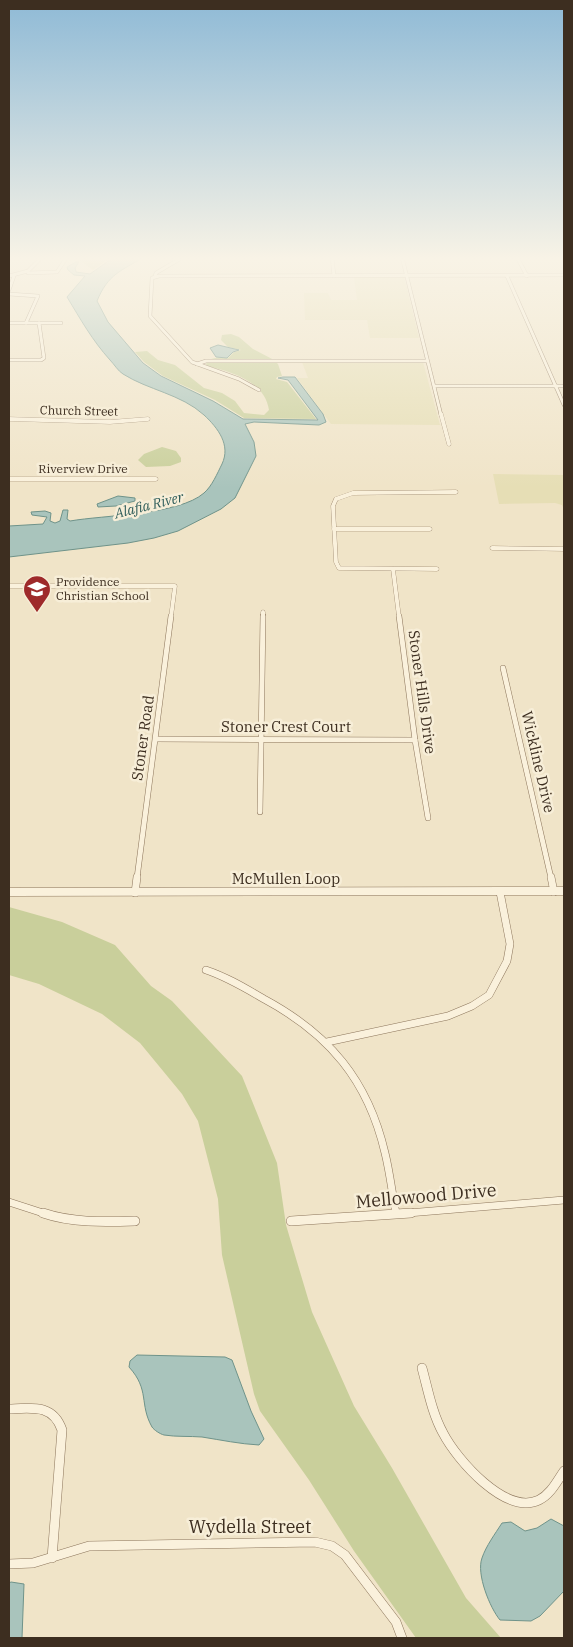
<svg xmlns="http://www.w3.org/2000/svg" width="573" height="1647" viewBox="0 0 573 1647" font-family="'IBM Plex Serif',serif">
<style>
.farmland{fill:#e6deb5}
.green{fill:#c9cf9b}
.water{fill:#a9c4bc;stroke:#6f938a}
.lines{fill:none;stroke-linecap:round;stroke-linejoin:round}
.minor-far4-casing{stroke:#8d765c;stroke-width:4}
.minor-far3-casing{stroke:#8d765c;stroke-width:4.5}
.minor-far2-casing{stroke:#8d765c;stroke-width:6}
.minor-far1-casing{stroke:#8d765c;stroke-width:8}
.minor-casing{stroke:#8d765c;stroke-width:10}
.tertiary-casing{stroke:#8d765c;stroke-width:9}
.minor-far4{stroke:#faf1dc;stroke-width:3}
.minor-far3{stroke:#faf1dc;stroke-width:4}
.minor-far2{stroke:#faf1dc;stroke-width:5}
.minor-far1{stroke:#faf1dc;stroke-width:7}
.minor{stroke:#faf1dc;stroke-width:9}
.tertiary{stroke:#faf1dc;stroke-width:8}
.labels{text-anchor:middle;stroke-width:5;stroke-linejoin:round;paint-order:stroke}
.far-street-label{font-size:12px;fill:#3d2e20;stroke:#f7eed8}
.far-poi-label{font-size:12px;fill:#3d2e20;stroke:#f7eed8;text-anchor:start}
.far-water-label{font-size:14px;font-style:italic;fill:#2f5d5a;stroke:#f7eed8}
.street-label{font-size:15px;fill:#3d2e20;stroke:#f7eed8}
.near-street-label{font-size:18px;fill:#3d2e20;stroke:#f7eed8}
</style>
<rect width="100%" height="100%" fill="#f0e4c8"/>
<g class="farmland">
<polygon points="404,276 419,338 370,338 367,320 305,320 304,293 328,293 331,300 357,300 354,277"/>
<polygon points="302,362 423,362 440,425 331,424 297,378 308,378"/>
<polygon points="493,474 564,475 564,510 562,505 555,503 499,504"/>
</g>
<g class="green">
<polygon points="75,257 111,257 93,270"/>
<path d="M231,334L239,337L253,349L274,360L278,364L282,376L277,377L276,379L287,382L316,419L244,418L215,400L163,376L144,362L135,352L147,351L158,360L175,365L204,388L222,393L235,401L244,413L264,415L269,410C265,381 230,371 206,366L207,360L215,358H228L234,352L241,350L228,347L221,340L222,335Z"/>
<polygon points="162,447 176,451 181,458 181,462 170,466 146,467 138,460 144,454"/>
<polygon points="9,907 62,922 115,945 151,986 172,1001 242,1076 277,1163 286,1225 312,1312 354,1406 392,1468 466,1598 501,1638 416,1638 354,1551 309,1480 260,1411 254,1394 222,1255 218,1199 198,1121 182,1094 140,1043 102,1014 39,984 9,975"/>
</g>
<g class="water">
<path d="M114,257H144C121,271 108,274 97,301L108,322L143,363L161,376L213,401L243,419L318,420L288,380L278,378L283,377H295L323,414L326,422L319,425L254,422L245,424L254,442L256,456L235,498L221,509L178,531L154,538L128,543L9,557V526L43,524L47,517L32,515L31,512L45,511L51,513L50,521L55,523L60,521L63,510H68L67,519L70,521C104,515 179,515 204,493C212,486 217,474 222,464C231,445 218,428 204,415C181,394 148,390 123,374C118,371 114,364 110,360C92,340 81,320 67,297L85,276L74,275L68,270L67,267L76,262H79L75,268L76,272L90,274Z"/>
<polygon points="218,345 239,350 233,352 227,358 216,357 210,348"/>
<polygon points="118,496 135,498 135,501 116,506 98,507 97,504"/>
<path d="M137,1355L225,1357L232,1360L251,1411L264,1439L259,1445C240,1444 221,1440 202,1437C190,1436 176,1437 164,1435C160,1434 154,1430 152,1427C139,1404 150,1390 129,1367L130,1361Z"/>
<path d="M551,1519L564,1526V1591L540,1616L531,1621L500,1620C490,1608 476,1574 482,1558C486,1546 495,1534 502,1523L511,1522L525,1531L537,1528Z"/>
<polygon points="11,1582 24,1584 22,1638 9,1638 9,1583"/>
</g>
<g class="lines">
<g class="minor-far4-casing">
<g id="minor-far4">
<polyline points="332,257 334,276"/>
<polyline points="402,257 441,415"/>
<polyline points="517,257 527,276"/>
<polyline points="28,273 57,272 67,257"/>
<polyline points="9,276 28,271 42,257"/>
<polyline points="155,276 156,273 183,257"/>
<polyline points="507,276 564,405"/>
<polyline points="9,290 14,276"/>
<polyline points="9,294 38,296 26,323"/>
<polyline points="9,323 61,323"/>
<polyline points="9,360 41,360 44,358 39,323"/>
<polyline points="197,364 206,361 426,361"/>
<polyline points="435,386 564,386"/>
<polyline points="259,390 239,379 192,362 150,316 152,278 159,276 564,275"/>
</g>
</g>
<g class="minor-far3-casing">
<g id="minor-far3">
<polyline points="441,414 449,444"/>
<polyline points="9,419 110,422 148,419"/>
<polyline points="9,479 156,479"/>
<polyline points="334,529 430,529"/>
<polyline points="492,548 564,549"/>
<polyline points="393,569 399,617"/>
<polyline points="437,569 339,568 336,562 333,506 336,499 353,493 456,492"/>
<polyline points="9,586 175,586 171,617"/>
<polyline points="263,617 263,612"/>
</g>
</g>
<g class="minor-far2-casing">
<g id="minor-far2">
<polyline points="399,616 415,740 428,818"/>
<polyline points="503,668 551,878"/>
<polyline points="156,739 415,740"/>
<polyline points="260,812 263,616"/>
<polyline points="137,878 171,616"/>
</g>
</g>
<g class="minor-far1-casing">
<g id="minor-far1">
<polyline points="551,877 554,892"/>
<polyline points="135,893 137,877"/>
<path d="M206,970C227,977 245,988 264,999C329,1034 368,1080 385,1153C390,1173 392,1193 396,1213"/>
<polyline points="327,1042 448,1016 472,1006 489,995 507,961 510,944 500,892"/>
<polyline points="9,1202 46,1214"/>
<polyline points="396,1214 564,1200"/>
</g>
</g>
<g class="minor-casing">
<g id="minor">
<path d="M43,1213C72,1223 104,1222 135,1221"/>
<polyline points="291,1221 411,1213"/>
<path d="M422,1368C428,1390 432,1413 443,1433C457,1460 506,1516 539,1500C551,1494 557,1481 564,1471"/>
<path d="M9,1409C32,1408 53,1404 62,1430L52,1558"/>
<polyline points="9,1564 33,1563 89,1546 315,1542 332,1546 345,1555 396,1622 402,1638"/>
</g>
</g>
<g class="tertiary-casing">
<polyline id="tertiary" points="9,892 564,891"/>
</g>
<use href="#minor-far4" class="minor-far4"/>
<use href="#minor-far3" class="minor-far3"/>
<use href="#minor-far2" class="minor-far2"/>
<use href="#minor-far1" class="minor-far1"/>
<use href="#minor" class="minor"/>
<use href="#tertiary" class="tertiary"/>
</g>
<linearGradient id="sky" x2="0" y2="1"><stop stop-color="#8fbad6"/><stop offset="0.53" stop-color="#f8f3e6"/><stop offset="1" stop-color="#f8f3e6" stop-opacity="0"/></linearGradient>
<rect width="573" height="488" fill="url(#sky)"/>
<defs>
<g id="school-pin" transform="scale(1.4375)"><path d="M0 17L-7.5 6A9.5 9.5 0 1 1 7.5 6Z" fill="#9e2a2b" stroke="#f7eed8"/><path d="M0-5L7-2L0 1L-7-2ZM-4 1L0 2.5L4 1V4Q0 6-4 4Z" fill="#fff"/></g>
</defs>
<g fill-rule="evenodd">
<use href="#school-pin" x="37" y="589"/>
</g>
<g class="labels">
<g class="far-street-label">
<text transform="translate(79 411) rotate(1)" y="4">Church Street</text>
<text x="83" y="473">Riverview Drive</text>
</g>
<g class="far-poi-label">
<text x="56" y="586">Providence<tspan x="56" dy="14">Christian School</tspan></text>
</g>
<g class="far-water-label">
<text transform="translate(149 505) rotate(-14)" y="5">Alafia River</text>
</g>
<g class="street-label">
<text transform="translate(422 692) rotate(82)" y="5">Stoner Hills Drive</text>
<text x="286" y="732">Stoner Crest Court</text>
<text transform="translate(143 738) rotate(-82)" y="5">Stoner Road</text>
<text transform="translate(538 762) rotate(77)" y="5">Wickline Drive</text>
<text x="286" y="884">McMullen Loop</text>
</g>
<g class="near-street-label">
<text transform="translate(426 1196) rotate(-5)" y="6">Mellowood Drive</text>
<text x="250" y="1533">Wydella Street</text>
</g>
</g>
<rect width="573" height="1647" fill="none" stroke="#3d2e20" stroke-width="20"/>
</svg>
